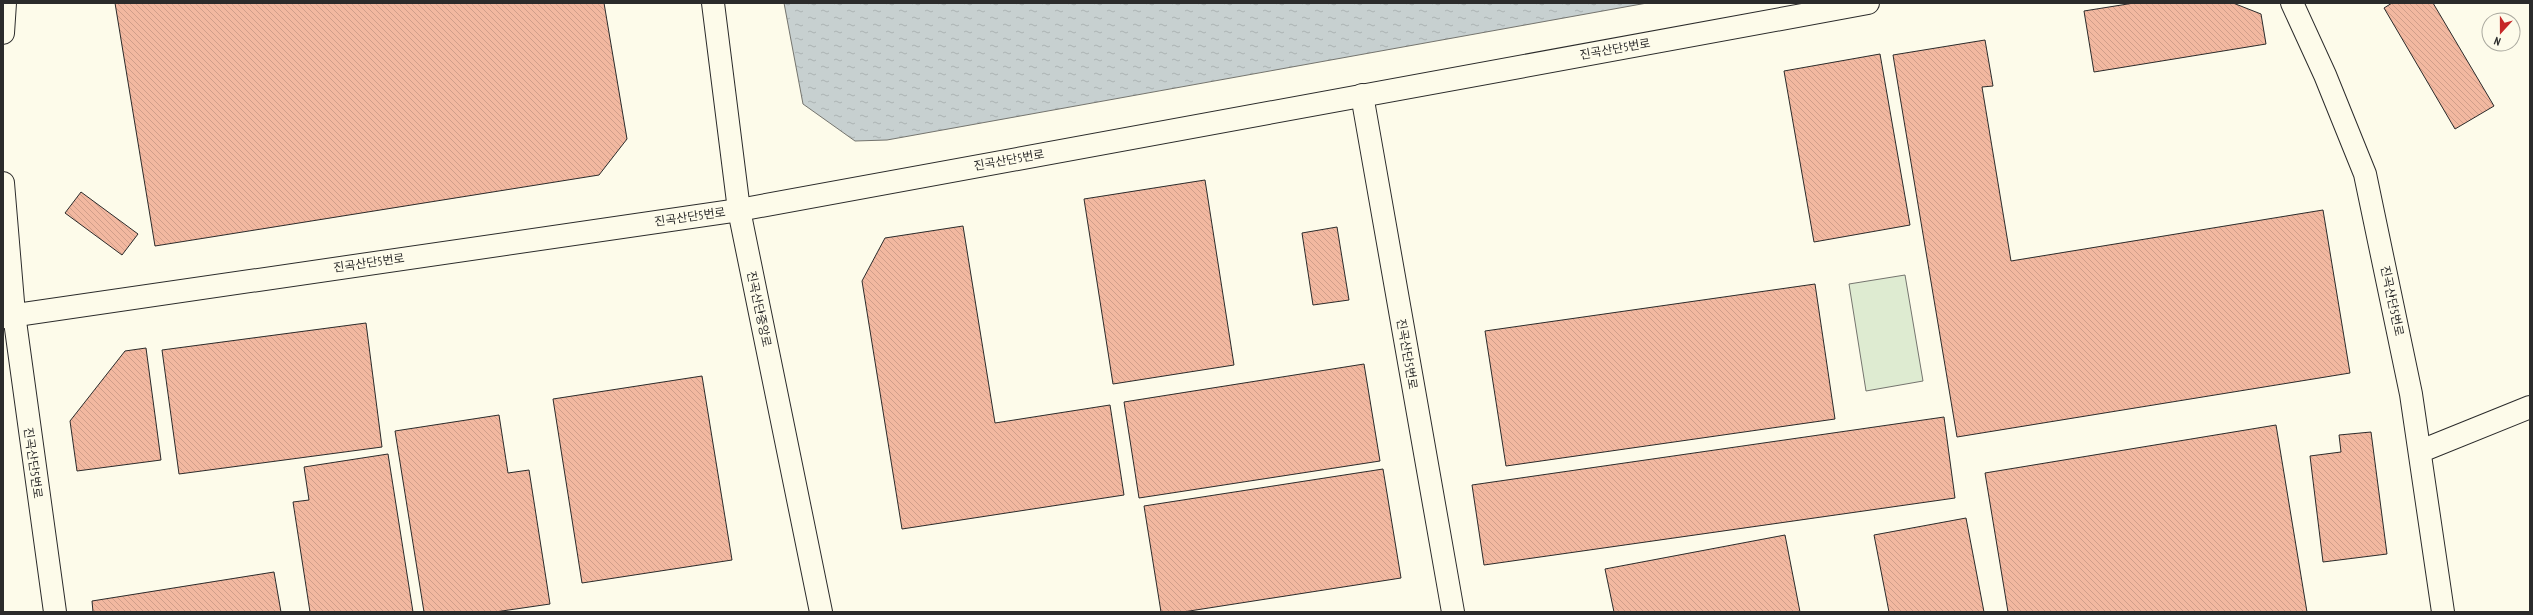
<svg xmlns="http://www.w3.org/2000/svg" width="2533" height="615" viewBox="0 0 2533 615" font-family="'PT Sans Narrow','Noto Sans KR',sans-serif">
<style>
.pitch{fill:#deebd1;stroke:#74746e}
.water{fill:url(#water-ripples);stroke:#74746e}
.building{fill:url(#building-back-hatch);stroke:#2b2b2b}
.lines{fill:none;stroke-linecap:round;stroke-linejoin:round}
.street-casing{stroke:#2b2b2b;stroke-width:24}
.street{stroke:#fdfbea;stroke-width:22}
.labels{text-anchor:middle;stroke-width:3;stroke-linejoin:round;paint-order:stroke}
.street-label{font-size:12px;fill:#2b2b2b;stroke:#fdfbea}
</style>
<defs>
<pattern id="water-ripples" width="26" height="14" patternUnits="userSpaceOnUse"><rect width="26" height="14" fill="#c7d0d0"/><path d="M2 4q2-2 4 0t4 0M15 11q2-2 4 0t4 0" fill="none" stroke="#abb3b3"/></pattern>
<pattern id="building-back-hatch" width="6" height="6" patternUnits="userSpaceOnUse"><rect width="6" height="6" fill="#f2b8a0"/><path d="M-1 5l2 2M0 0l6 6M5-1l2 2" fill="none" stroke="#d09e8a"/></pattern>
</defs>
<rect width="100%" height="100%" fill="#fdfbea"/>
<polygon class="pitch" points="1905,275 1923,381 1866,391 1849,284"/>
<polygon class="water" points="784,3 1647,3 887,140 855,141 803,104"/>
<g class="building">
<polygon points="115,3 604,3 627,139 599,175 155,246"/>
<polygon points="2134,3 2233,3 2261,14 2266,44 2094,72 2084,11"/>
<polygon points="2392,3 2433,3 2494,106 2455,129 2384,8"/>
<polygon points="1985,40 1993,86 1982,87 2011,261 2323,210 2350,373 1957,437 1893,55"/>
<polygon points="1880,54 1910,225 1814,242 1784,71"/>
<polygon points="1205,180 1234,365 1113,384 1084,199"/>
<polygon points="81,192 138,234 122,255 65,213"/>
<polygon points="963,226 995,423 1110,405 1124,495 902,529 862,281 885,238"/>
<polygon points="1337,227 1349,300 1313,305 1302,233"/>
<polygon points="1815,284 1835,419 1506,466 1485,331"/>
<polygon points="366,323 382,447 179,474 162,350"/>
<polygon points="146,348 161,460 77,471 70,421 125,351"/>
<polygon points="1364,364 1380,461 1139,498 1124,402"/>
<polygon points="702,376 732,560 582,583 553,399"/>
<polygon points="499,415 508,473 529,470 550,604 495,612 424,612 395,431"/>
<polygon points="1944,417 1955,498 1484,565 1472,485"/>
<polygon points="2276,425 2307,612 2008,612 1985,473"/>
<polygon points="2371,432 2387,554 2323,562 2310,456 2341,452 2339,435"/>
<polygon points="388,454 413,612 310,612 293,502 309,500 304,467"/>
<polygon points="1383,469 1401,578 1183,612 1161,612 1144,506"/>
<polygon points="1966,518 1984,612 1889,612 1874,535"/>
<polygon points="1785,535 1800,612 1614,612 1605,569"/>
<polygon points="274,572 281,612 93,612 92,601"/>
</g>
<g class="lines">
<g class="street-casing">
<g id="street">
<polyline points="713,3 739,210 821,612"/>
<polyline points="2292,3 2325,75 2365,174 2411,394 2443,612"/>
<polyline points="3,33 5,3"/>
<polyline points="1362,95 1453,612"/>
<polyline points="3,183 14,314 55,612"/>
<polyline points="3,317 739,210 1868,3"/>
<polyline points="2421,451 2530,407"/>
</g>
</g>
<use href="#street" class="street"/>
</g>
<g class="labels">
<g class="street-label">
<text transform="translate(1615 49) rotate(-10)" y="4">진곡산단5번로</text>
<text transform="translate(1009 160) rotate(-10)" y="4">진곡산단5번로</text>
<text transform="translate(690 217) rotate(-8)" y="4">진곡산단5번로</text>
<text transform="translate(369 263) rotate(-8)" y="4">진곡산단5번로</text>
<text transform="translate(2392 301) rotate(78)" y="4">진곡산단5번로</text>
<text transform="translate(759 309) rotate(78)" y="4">진곡산단중앙로</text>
<text transform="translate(1407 354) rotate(80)" y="4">진곡산단5번로</text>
<text transform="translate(33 463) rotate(82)" y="4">진곡산단5번로</text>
</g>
</g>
<rect width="2533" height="615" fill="none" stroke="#2b2b2b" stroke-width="8"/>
<g transform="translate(2501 32) rotate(201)"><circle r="19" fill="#fdfbea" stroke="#a9a89e"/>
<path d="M0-3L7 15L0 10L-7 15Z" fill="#c62828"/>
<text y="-6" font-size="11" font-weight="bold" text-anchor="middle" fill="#2b2b2b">N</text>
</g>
</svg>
